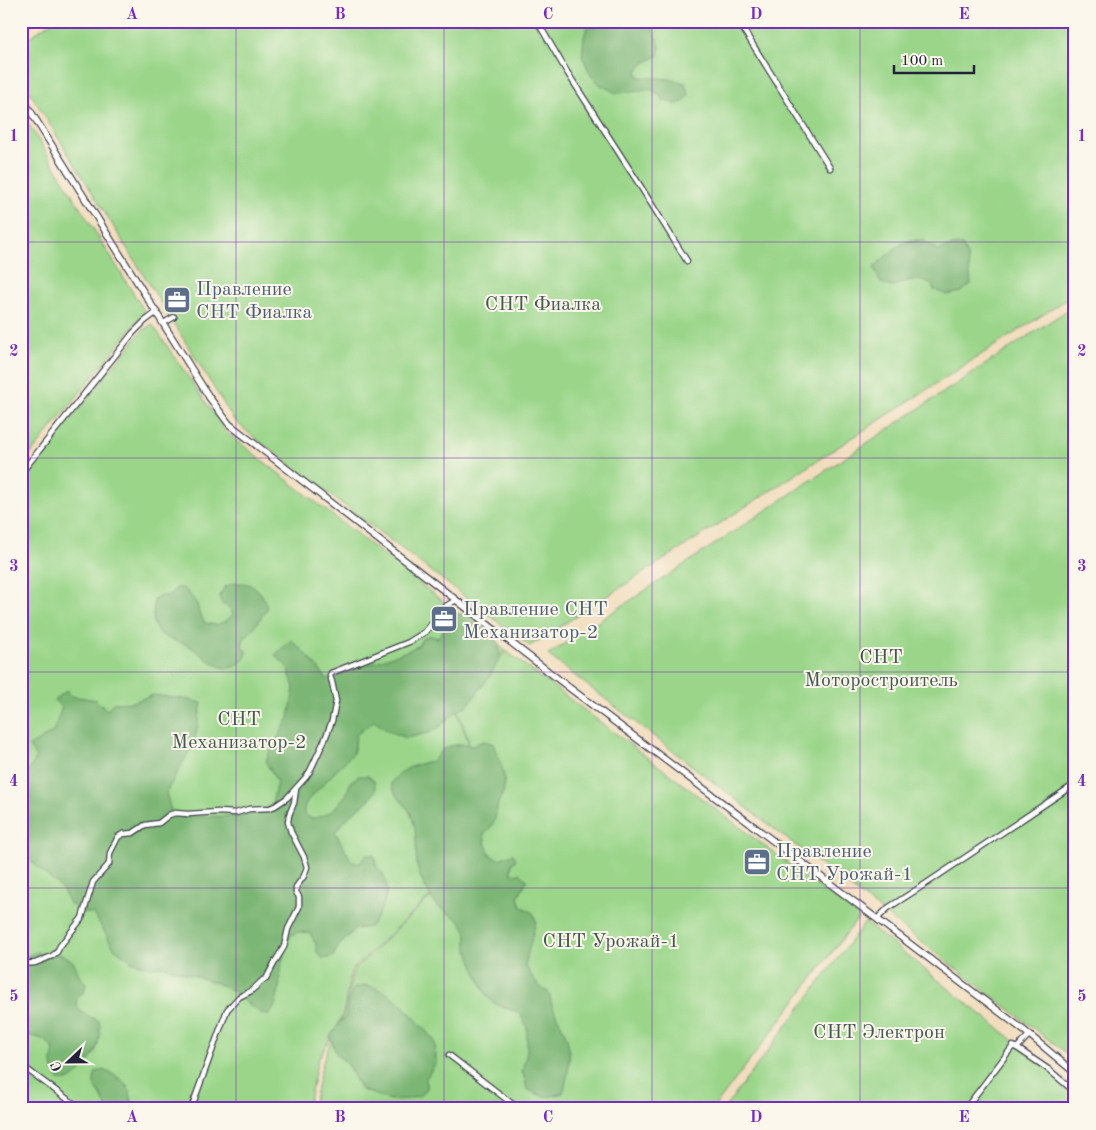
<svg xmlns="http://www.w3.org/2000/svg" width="1096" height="1130" viewBox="0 0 1096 1130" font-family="'Old Standard TT',serif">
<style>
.green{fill:#9ad589;stroke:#5e7c62}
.forest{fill:#7bb675;stroke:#4e6c58}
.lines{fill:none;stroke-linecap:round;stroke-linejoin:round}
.minor-casing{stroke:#413e4e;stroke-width:7}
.tertiary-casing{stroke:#413e4e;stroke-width:8}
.minor{stroke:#fff;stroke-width:4.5}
.tertiary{stroke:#fff;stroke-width:5.5}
.grid{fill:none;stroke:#7b2cbf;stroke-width:1;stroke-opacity:0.55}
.labels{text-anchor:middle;stroke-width:4;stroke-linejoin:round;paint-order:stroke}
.service-label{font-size:20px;fill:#4e5e75;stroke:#fbf7ec;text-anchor:start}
.park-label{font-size:20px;fill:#465852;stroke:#fbf7ec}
.neatline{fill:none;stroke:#7b2cbf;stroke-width:2}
.grid-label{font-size:16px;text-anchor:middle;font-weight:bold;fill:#7b2cbf}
</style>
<rect width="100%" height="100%" fill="#fbf7ec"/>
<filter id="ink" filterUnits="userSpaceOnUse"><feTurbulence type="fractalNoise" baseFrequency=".02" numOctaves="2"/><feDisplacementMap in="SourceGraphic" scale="10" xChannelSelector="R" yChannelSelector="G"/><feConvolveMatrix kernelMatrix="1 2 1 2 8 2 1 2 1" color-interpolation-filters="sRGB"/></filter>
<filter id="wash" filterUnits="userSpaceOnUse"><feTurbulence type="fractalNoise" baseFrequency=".0096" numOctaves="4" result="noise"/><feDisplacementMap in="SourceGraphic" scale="20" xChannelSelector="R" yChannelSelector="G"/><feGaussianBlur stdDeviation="1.12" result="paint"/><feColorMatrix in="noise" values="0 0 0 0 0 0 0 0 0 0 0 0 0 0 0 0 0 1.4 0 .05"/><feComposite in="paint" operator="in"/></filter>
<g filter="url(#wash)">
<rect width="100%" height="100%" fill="#f1ddbd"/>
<g class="green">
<polygon points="53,21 1075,21 1075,294 530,646 250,434 234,420 21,78 21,43"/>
<polygon points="21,112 145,312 21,466"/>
<polygon points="1075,305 1075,1060 548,655"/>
<polygon points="152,324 226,432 505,650 456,708 468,741 455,765 447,884 427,899 351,971 343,1014 339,1023 344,1014 353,971 428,899 449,885 456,766 469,742 457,709 506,651 859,917 713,1109 312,1109 323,1061 335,1030 318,1060 307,1109 21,1109 21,481 141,332"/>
<polygon points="865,922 1075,1089 1075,1109 724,1109"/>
</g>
<g class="forest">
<polygon points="589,21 649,21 660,46 659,55 644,63 637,71 639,77 671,79 685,83 689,94 685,101 676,104 663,100 658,93 649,89 633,92 616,93 601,85 592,77 582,56 584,37"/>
<path d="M912,240H923L938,251L952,246L962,245L968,258L971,284L961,292L947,295L934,290L931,283C915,277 906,281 891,287L880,282L874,267L899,245Z"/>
<path d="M235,583C239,583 244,583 248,584C259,587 265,598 267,609L253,629L244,638L242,646L247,652C246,658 243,661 238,664C222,677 204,655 191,647C179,640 161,640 155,627C151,620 154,608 154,600L158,597L169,595L176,588H182L188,592L197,604L199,613L205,623L216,625L226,621L233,615L230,608L222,604L219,596L225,587Z"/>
<path d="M465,613L487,629L499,644L500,658L490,676L468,705L453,714L437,729L428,733L407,738L388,731L374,721L356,735L355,745L353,753L307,801L304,808V814L310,818H316L331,812L346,795L351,781L359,776H368L374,781L376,790L369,800L350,815L335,832L351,860L357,864L362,861L366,855H374L376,866C397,884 383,910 370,927L355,929L340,945L332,957L323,959L317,952L316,944L310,933L298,932L291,935C288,942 285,950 283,958C279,974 281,1002 269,1015L261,1013L249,1005L237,993L216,983L164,966L150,967L133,962L114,948L94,914L80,912L68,902L63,890L21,852V782H23L36,758L29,746L53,732L62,707L54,700L68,690L71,696L97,700L107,710L113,703L133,702L153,695L184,699L202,703L194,743L166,793L171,811L184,817L230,816L263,812L272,803L277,782L266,762L268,755L289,718L294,688L288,667L275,655L291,640L308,656L327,679L407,651L419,645L421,640L429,635L437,638C450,624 441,617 465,613Z"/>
<path d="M484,741L493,744C498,758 507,774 504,789C503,794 500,798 498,803C495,818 496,824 484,834L486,845L491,856L499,859L513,854L516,859L512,864L511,872L516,875L520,873L527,880L518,897L521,906L533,913L536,921L525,965C532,975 536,987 548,992C551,998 551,1004 554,1010C558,1020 564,1028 567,1039C572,1056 568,1076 563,1093C546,1099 542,1097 527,1089L522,1070L527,1053V1028L520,1013C513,1010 505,1009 498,1005C495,1004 491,1001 489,998C484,993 468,954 467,946C466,941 468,935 466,931C461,915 442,914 433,901C427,891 419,877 417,866C415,850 418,833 412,817C407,803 393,797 391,782C406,767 413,765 433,761L442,750L450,746L462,744L472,746Z"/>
<path d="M37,952C46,961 56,950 67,957C74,961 76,966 78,973C79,977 83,980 86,983L84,992L78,996L76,1003L81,1012L99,1021C103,1041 94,1058 80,1072C77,1075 72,1080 67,1081C64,1081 62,1080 59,1080C51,1069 51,1063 54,1050C44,1037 37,1037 21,1034V960L29,955Z"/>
<path d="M366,985C370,987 376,987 381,990C401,999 420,1025 435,1041L436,1063L425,1080L427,1088L422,1095L408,1099L390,1100L361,1090L347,1063L337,1055L330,1037L340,1022L346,1017L348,1001L353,989Z"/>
<path d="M103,1070C125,1079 131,1085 132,1109H107C106,1105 104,1101 102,1097C95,1086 91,1086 96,1072Z"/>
</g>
</g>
<g filter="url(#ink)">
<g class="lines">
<g class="minor-casing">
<g id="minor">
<polyline points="537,21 567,72 639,184 687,261"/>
<polyline points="738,21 830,168"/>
<polyline points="164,323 174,317"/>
<polyline points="21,473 133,333 145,321 157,312"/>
<polyline points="877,919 888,908 927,883 1075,784"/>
<polyline points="21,964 35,963 45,959 52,956 57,952 60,946 82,918 93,882 109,864 110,853 118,837 123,834 133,833 145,825 159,823 169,815 175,813 188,814 218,812 236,813 249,809 270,808 275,806 287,798 306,777 310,771 325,739 332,721 336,701 332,682 330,676 331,673 409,642 425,632 446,606 456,600"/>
<polyline points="1017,1048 1048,1069 1075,1092"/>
<polyline points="449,1055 519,1109"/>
<polyline points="21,1065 70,1101 84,1109"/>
<polyline points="191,1109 227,1010 239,997 251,991 263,980 266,979 276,960 284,947 288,929 299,907 299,897 296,892 296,887 304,876 307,867 304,857 291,832 288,822 289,815 294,803 296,789"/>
<polyline points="965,1109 1013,1046 1017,1048 1029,1035"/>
</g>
</g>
<g class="tertiary-casing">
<polyline id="tertiary" points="21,96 209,397 229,424 571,689 877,919 1026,1032 1075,1073"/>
</g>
<use href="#minor" class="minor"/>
<use href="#tertiary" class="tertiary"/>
</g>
</g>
<path class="grid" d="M236,21V1109M444,21V1109M652,21V1109M860,21V1109M21,242H1075M21,458H1075M21,672H1075M21,888H1075"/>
<defs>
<g id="office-square" transform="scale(1.4375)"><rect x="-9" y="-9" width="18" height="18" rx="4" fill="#5c6f8a" stroke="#fbf7ec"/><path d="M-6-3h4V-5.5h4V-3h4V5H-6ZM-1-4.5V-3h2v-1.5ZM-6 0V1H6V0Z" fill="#fff"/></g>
</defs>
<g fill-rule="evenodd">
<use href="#office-square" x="177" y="300"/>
<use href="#office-square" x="444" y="619"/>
<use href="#office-square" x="757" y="862"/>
</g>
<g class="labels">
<g class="service-label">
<text x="196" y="295">Правление<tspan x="196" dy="23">СНТ Фиалка</tspan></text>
<text x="463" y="615">Правление СНТ<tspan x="463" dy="23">Механизатор-2</tspan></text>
<text x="776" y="857">Правление<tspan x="776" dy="23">СНТ Урожай-1</tspan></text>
</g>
<g class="park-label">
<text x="543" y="310">СНТ Фиалка</text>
<text x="881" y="663">СНТ<tspan x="881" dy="23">Моторостроитель</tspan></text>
<text x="239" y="725">СНТ<tspan x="239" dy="23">Механизатор-2</tspan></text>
<text x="611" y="947">СНТ Урожай-1</text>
<text x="879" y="1038">СНТ Электрон</text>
</g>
</g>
<rect width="1096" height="1130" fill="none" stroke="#fbf7ec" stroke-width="55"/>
<g transform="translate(68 1062) rotate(248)" stroke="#fbf7ec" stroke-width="4" paint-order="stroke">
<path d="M0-4L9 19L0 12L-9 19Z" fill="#22223b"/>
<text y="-8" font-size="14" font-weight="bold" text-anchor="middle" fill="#22223b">С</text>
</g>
<path d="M894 65v8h80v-8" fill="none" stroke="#22223b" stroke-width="2.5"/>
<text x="901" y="65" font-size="15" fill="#22223b" stroke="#fbf7ec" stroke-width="4" paint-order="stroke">100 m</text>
<rect x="28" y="28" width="1040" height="1074" class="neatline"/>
<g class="grid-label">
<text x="132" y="19">A</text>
<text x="340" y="19">B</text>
<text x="548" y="19">C</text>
<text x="756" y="19">D</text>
<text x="964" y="19">E</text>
<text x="14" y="141">1</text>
<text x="1082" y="141">1</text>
<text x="14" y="356">2</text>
<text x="1082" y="356">2</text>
<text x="14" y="571">3</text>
<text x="1082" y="571">3</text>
<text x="14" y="786">4</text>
<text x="1082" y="786">4</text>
<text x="14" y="1001">5</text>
<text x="1082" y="1001">5</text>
<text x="132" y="1122">A</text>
<text x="340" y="1122">B</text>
<text x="548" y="1122">C</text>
<text x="756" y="1122">D</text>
<text x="964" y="1122">E</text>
</g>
</svg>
